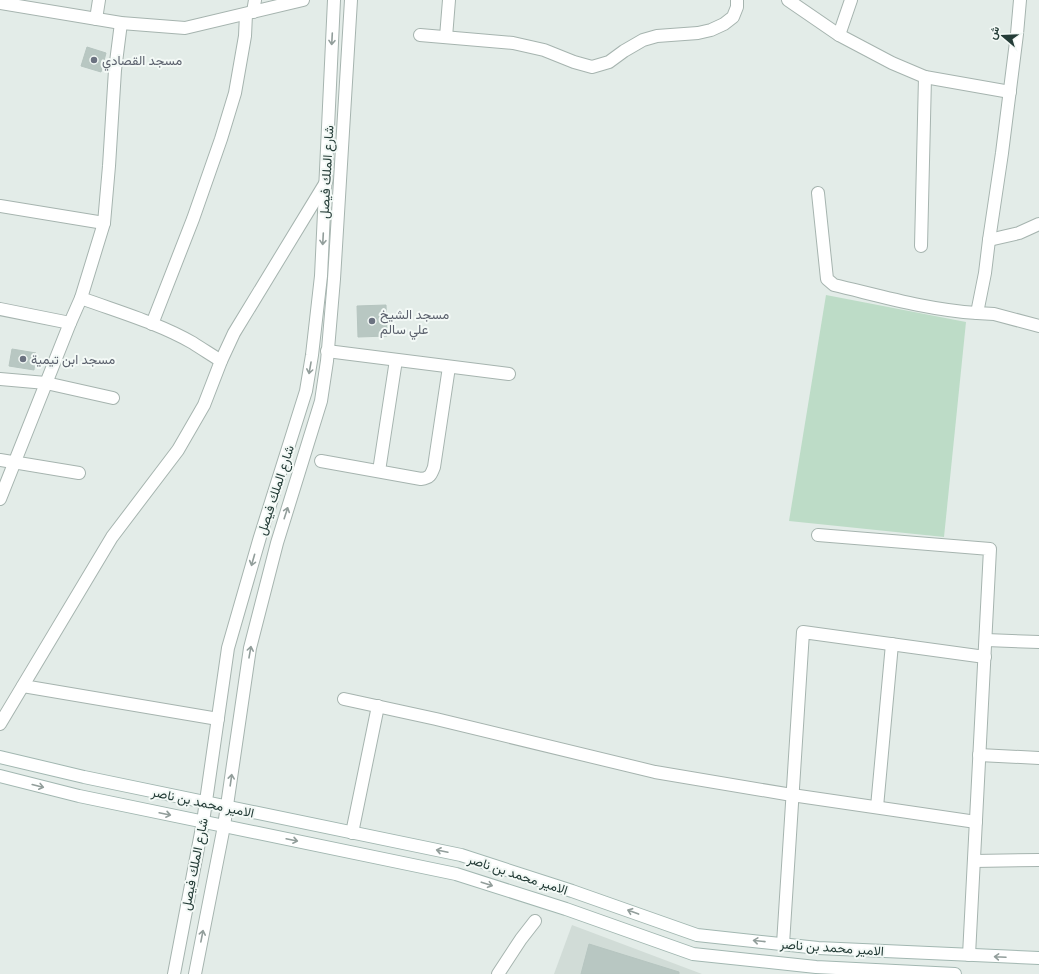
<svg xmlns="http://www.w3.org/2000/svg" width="1039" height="974" viewBox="0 0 1039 974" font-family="'Open Sans',Vazirmatn,sans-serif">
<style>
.built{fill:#d1dcd7}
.green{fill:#bddcc7}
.building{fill:#b8c7c2;stroke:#b6c5c0}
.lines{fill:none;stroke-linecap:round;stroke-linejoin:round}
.minor-casing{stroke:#a6b4af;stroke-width:14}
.tertiary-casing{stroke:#a6b4af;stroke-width:14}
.secondary-casing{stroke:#a2b7b1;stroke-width:14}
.minor{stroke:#fff;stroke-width:12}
.tertiary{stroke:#fff;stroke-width:12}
.secondary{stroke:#fff;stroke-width:12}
.oneway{stroke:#929e9b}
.worship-dot{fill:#6b7280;stroke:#f3f9f6;stroke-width:1.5}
.labels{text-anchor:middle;stroke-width:4;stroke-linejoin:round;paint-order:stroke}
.worship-label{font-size:13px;fill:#5b616d;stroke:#f3f9f6;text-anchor:start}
.street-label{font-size:13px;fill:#243c37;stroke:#f3f9f6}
</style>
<rect width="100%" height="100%" fill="#e3ece8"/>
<polygon class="built" points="572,925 702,974 554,974"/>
<polygon class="green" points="826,295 966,322 944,537 789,521"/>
<g class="building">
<polygon points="87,47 106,53 101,72 81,66"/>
<polygon points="386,305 387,336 358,337 357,306"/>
<polygon points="12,349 36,353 34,370 9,366"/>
<polygon points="589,944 679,972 679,974 581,974"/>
</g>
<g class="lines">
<g class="minor-casing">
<g id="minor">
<polyline points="788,0 839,35 892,63 925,77 1010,92"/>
<polyline points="1020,0 1017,34 1002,153 989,240 985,273 977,313 994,314 1039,326"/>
<polyline points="0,3 121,23 185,28 303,0"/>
<polyline points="253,12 255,0"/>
<polyline points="96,19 99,0"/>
<polyline points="420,35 513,43 544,50 574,62 592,67 609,62 624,51 643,40 657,36 698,33 711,30 724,24 733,17 737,7 737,0"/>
<polyline points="839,35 851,0"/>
<polyline points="446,37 449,0"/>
<path d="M818,193L827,279L834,285C881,296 928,310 977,313"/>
<polyline points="0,206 104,223"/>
<polyline points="989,240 1019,233 1039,224"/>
<polyline points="921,246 925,77"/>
<path d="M81,298C119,312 158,323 193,343C202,349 212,355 221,361"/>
<polyline points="0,309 70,323"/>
<polyline points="152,324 193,219 221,139 235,93 245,36 246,14"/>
<polyline points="327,351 509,374"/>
<polyline points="0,379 46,383 113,398"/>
<polyline points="0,460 79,473"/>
<path d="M321,461L421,479C430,478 431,475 434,467L449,367"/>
<polyline points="379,471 396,360"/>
<polyline points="0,499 70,323 81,298 104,223 109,166 115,70 121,23"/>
<polyline points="818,535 990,549 969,955"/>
<polyline points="986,640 1039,642"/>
<polyline points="23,686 218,719"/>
<polyline points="344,699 436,719 655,772 792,795 976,822"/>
<polyline points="0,724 112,537 178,450 204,405 221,361 234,333 326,182"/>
<polyline points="979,755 1039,758"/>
<polyline points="877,807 892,644"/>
<polyline points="352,833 378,706"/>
<polyline points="974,861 1039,860"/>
<polyline points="783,944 803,632 985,657"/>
<polyline points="498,974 521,939 535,921"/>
</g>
</g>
<g class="tertiary-casing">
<g id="tertiary">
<polyline points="174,974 203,822 228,648 260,537 306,391 312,355 321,276 334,0"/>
<polyline points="195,974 224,826 250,648 277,543 321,401 327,361 334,279 351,0"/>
</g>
</g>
<g class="secondary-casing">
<g id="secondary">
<polyline points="0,757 84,777 461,855 572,891 697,935 818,948 1039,958"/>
<polyline points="0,776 79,796 456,874 566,909 693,954 816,967 955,974"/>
</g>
</g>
<use href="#minor" class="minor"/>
<use href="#tertiary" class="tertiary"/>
<use href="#secondary" class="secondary"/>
</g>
<defs><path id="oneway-shaft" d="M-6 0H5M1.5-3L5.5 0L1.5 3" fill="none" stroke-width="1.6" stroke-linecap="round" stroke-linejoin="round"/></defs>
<g class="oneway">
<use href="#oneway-shaft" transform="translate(332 39) rotate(93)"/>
<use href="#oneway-shaft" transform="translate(323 239) rotate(93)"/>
<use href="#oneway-shaft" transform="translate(310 368) rotate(100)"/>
<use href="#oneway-shaft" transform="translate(286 513) rotate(-72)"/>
<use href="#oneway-shaft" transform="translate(253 560) rotate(106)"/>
<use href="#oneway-shaft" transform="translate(250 652) rotate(-80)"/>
<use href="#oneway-shaft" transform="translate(231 780) rotate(-82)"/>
<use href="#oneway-shaft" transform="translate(38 786) rotate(14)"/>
<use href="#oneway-shaft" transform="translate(165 814) rotate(12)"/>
<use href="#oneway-shaft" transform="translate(292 840) rotate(12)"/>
<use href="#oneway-shaft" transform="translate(442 851) rotate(-168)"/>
<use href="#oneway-shaft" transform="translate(487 884) rotate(18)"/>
<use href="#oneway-shaft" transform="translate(633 912) rotate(-160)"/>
<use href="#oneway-shaft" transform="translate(202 936) rotate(-79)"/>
<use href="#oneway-shaft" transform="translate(759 941) rotate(-174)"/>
<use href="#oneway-shaft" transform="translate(1000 957) rotate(-177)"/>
</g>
<g class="worship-dot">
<circle cx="94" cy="60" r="4"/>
<circle cx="372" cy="321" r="4"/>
<circle cx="23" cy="359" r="4"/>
</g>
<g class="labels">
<g class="worship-label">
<text x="102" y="65">مسجد القصادي</text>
<text x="380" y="319">مسجد الشيخ<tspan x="380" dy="15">علي سالم</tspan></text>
<text x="31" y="364">مسجد ابن تيمية</text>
</g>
<g class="street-label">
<text transform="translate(326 172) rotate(-87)" y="5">شارع الملك فيصل</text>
<text transform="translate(275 490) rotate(-72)" y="5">شارع الملك فيصل</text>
<text transform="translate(203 802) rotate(12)" y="5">الامير محمد بن ناصر</text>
<text transform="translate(194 864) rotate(-79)" y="5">شارع الملك فيصل</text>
<text transform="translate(518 874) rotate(18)" y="5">الامير محمد بن ناصر</text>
<text transform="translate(832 947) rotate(4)" y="5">الامير محمد بن ناصر</text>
</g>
</g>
<g transform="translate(1003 36) rotate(289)" stroke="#f3f9f6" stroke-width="3" paint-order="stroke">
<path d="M0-3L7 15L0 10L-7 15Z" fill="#243c37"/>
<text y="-6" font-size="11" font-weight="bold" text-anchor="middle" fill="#243c37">ش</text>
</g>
</svg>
